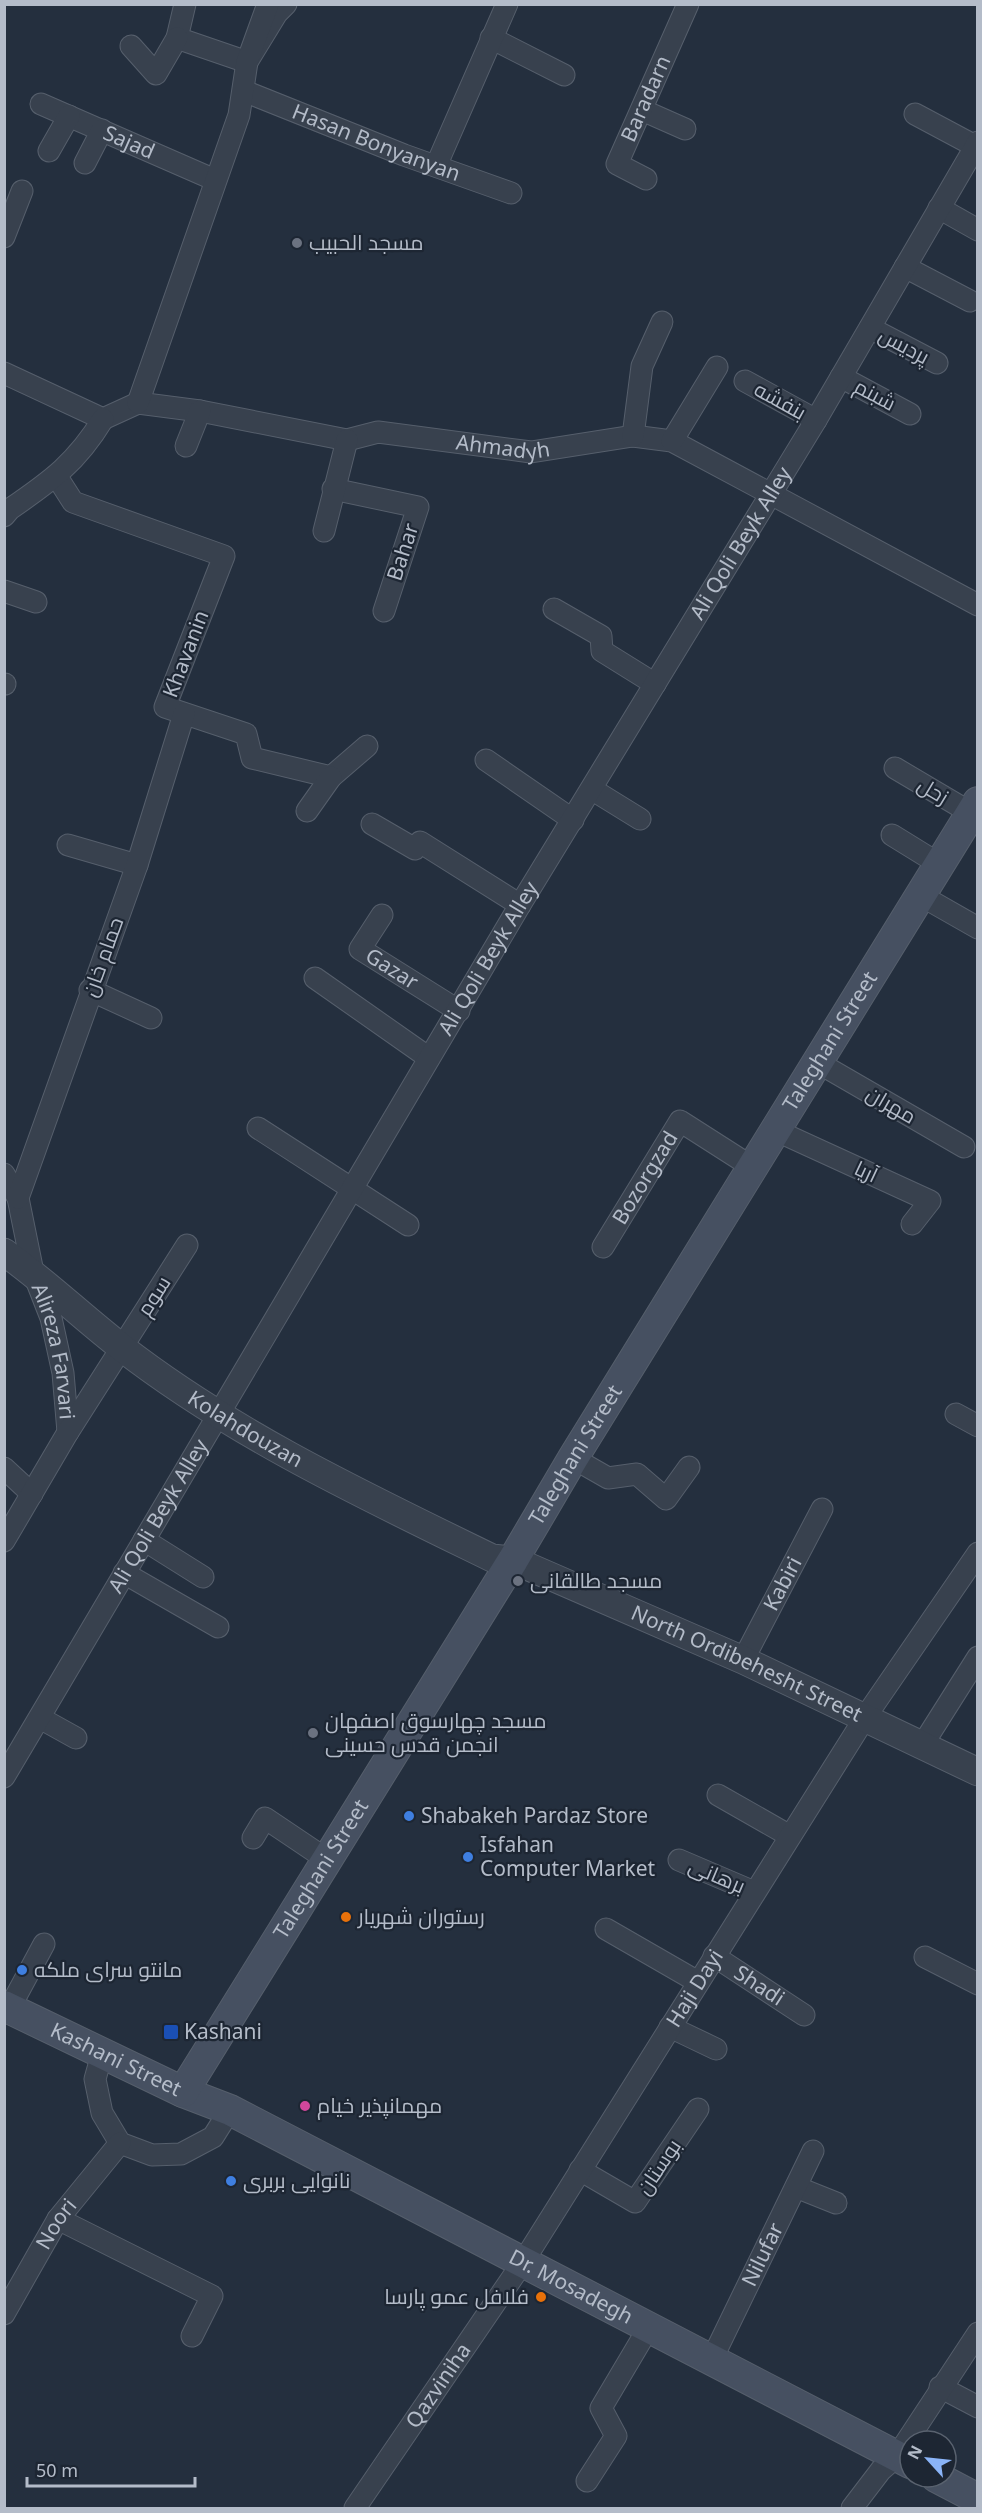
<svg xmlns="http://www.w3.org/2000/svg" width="982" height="2513" viewBox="0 0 982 2513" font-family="'Noto Sans',Cairo,sans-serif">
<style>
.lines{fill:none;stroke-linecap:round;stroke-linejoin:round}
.minor-casing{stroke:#565f6c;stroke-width:23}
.tertiary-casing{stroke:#565f6c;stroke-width:29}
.secondary-casing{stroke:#565f6c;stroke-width:32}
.minor{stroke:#38414e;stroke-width:21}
.tertiary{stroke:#38414e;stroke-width:27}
.secondary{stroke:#465061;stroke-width:30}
.worship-dot{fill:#6b7280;stroke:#1d2633;stroke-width:2}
.shop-dot{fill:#3f7fe0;stroke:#1d2633;stroke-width:2}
.food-dot{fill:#e8710a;stroke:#1d2633;stroke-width:2}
.transit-dot{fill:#1a4fb4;stroke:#1d2633;stroke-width:2}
.hotel-dot{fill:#d1479c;stroke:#1d2633;stroke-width:2}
.labels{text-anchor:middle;stroke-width:4.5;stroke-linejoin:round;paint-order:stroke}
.street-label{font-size:21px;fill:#b4bcc9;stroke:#1d2633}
.poi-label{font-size:21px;fill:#b4bcc9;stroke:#1d2633;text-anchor:start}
</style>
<rect width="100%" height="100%" fill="#242f3e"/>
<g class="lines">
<g class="minor-casing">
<g id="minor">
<polyline points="185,4 177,38 247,62 277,13 286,4"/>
<polyline points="491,38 564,75"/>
<polyline points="131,46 156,74 177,38"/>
<path id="s1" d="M244,91L404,155L511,193"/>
<path id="s2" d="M41,104L215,180"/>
<polyline points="642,110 685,129"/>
<polyline points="915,114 975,146"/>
<polyline points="49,151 69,116"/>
<polyline points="85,163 102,130"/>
<polyline points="436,166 507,4"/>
<path id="s3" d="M646,179L617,164L688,4"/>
<polyline points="939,208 978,230"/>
<polyline points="4,237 22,191"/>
<polyline points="905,267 970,301"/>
<polyline points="870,328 937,363"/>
<path id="s4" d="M4,373L103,419L138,403L200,411L347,440L378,432L531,452L633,436L672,441L978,605"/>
<polyline points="841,377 910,414"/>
<polyline points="745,381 816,420"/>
<polyline points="138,403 239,115 247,62 268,4"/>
<polyline points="633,436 642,366 662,322"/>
<polyline points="672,441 717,367"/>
<polyline points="186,446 200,411"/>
<polyline points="57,477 73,502 224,556 165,707 246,734 252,758 331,777 367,746"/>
<polyline points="333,489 418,507 384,611"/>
<path d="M4,516L10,509C51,481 77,462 103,419"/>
<polyline points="324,531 347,440"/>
<polyline points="4,591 36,602"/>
<polyline points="554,609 601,636 602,651 655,684"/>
<polyline points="4,684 5,684"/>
<polyline points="486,760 573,820"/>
<polyline points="895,768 971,813"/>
<polyline points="593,790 640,819"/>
<polyline points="307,811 331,777"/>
<polyline points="372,824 415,849 420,842 520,905"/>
<polyline points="892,835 939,864"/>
<polyline points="68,845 137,865"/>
<polyline points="920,895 978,928"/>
<path id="s5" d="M382,915L360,949L459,1011"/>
<polyline points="315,978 429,1058"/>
<polyline points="90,990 151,1018"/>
<polyline points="817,1062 964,1147"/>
<polyline points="258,1128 408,1225"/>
<polyline points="775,1130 930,1201 912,1224"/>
<path id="s6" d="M4,1174L18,1198L33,1272L51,1318L63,1373L68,1432"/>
<polyline points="18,1198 137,865 184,714"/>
<path id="s7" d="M603,1247L680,1121L752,1167"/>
<polyline points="956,1414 978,1426"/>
<polyline points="573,1458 608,1478 637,1474 666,1499 689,1467"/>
<polyline points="4,1468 32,1494"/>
<polyline points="144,1540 203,1577"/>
<polyline points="4,1541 68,1432 187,1245"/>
<polyline points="124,1573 218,1627"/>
<path id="s8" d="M743,1660L822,1509"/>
<polyline points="40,1718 76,1738"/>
<polyline points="923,1744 978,1657"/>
<path id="s9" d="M4,1777L520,905L816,420L978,142"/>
<polyline points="718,1795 790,1836"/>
<polyline points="253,1838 265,1818 326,1859"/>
<polyline points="679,1860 754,1892"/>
<polyline points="606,1929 698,1982"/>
<path id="s10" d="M714,1956L804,2015"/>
<polyline points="925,1957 978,1984"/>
<polyline points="9,2009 44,1944"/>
<polyline points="670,2027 716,2049"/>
<polyline points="102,2054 95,2079 102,2113 120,2143 152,2155 181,2154 213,2137 230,2110"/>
<polyline points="580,2170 635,2202 698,2109"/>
<polyline points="796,2187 836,2203"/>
<polyline points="58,2219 212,2296 192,2336"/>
<path id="s11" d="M4,2314L58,2219L120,2143"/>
<path id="s12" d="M712,2359L813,2151"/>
<polyline points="940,2387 978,2407"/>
<polyline points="587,2481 616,2436 601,2408 649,2327"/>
<path id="s13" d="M355,2508L523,2262L866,1716L978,1553"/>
<polyline points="852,2508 881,2470 897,2456 978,2333"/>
</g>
</g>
<g class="tertiary-casing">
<g id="tertiary">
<path id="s14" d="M4,1252C45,1281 81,1316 121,1347C233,1434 365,1496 492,1558L513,1560L743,1660L978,1772"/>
</g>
</g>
<g class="secondary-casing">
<g id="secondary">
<path id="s15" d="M4,2006L183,2092L230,2110L910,2463"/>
<path id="s16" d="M183,2092L513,1560L573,1458L978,802"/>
<polyline points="936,2477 978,2499"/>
</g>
</g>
<use href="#minor" class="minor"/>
<use href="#tertiary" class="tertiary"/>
<use href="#secondary" class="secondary"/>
</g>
<g class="worship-dot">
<circle cx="297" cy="243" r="6"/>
<circle cx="518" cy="1581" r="6"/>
<circle cx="313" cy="1733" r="6"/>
</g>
<g class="shop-dot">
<circle cx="409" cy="1816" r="6"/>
<circle cx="468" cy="1857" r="6"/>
<circle cx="22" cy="1970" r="6"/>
<circle cx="231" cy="2181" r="6"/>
</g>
<g class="food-dot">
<circle cx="346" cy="1917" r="6"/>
<circle cx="541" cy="2297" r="6"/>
</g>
<rect class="transit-dot" x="163" y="2024" width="16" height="16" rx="3"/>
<circle class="hotel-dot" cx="305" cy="2106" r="6"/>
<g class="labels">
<g class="street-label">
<text dy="7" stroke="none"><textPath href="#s3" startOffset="104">Baradarn</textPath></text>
<text dy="7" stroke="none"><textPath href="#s2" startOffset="96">Sajad</textPath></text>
<text dy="7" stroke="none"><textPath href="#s1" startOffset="142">Hasan Bonyanyan</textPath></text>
<text transform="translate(904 346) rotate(28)" y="7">پردیس</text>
<text transform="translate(875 395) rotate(28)" y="7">شبنم</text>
<text transform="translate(780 401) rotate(29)" y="7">بنفشه</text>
<text dy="7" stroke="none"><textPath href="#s4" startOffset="518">Ahmadyh</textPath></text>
<text dy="7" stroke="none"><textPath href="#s9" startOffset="1437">Ali Qoli Beyk Alley</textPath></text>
<text transform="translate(403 552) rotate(-72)" y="7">Bahar</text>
<text transform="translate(186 654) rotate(-69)" y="7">Khavanin</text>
<text transform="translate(933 791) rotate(31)" y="7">زحل</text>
<text transform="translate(103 957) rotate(-70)" y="7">حمام خان</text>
<text dy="7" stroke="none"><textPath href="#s9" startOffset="951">Ali Qoli Beyk Alley</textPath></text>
<text dy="7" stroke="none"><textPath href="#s5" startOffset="78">Gazar</textPath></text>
<text dy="7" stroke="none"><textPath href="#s16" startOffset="1234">Taleghani Street</textPath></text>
<text transform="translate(891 1105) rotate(30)" y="7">مهران</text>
<text transform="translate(866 1172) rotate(25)" y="7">آریا</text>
<text dy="7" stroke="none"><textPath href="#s7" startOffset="81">Bozorgzad</textPath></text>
<text transform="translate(154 1296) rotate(-57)" y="7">سوم</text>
<text dy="7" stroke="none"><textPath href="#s6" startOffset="186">Alireza Farvari</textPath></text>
<text dy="7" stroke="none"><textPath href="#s14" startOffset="300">Kolahdouzan</textPath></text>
<text dy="7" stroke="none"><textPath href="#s16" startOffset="748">Taleghani Street</textPath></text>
<text dy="7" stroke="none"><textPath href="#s9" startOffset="303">Ali Qoli Beyk Alley</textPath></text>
<text dy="7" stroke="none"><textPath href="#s8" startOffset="86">Kabiri</textPath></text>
<text dy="7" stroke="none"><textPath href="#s14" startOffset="855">North Ordibehesht Street</textPath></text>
<text dy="7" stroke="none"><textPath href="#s16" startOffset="262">Taleghani Street</textPath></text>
<text transform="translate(717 1876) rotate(23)" y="7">برهانی</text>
<text dy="7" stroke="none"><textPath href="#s10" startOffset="54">Shadi</textPath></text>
<text dy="7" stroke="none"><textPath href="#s13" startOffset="621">Haji Dayi</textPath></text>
<text dy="7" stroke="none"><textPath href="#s15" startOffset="124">Kashani Street</textPath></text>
<text transform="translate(659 2167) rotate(-56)" y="7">بوستان</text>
<text dy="7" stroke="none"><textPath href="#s11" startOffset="104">Noori</textPath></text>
<text dy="7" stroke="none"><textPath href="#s12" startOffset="116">Nilufar</textPath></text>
<text dy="7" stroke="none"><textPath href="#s15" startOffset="633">Dr. Mosadegh</textPath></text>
<text dy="7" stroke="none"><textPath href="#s13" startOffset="148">Qazviniha</textPath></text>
</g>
<g class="poi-label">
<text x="309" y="250">مسجد الحبیب</text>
<text x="530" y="1588">مسجد طالقانی</text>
<text x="325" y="1728">مسجد چهارسوق اصفهان<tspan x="325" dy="24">انجمن قدس حسینی</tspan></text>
<text x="421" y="1823">Shabakeh Pardaz Store</text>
<text x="480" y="1852">Isfahan<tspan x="480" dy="24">Computer Market</tspan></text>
<text x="358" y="1924">رستوران شهریار</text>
<text x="34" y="1977">مانتو سرای ملکه</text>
<text x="184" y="2039">Kashani</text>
<text x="317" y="2113">مهمانپذیر خیام</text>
<text x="243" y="2188">نانوایی بربری</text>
<text x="529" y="2304" text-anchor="end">فلافل عمو پارسا</text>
</g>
</g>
<rect width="982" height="2513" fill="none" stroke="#b4bcc9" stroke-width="12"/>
<g transform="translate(928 2459) rotate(297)"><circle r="28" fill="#1d2633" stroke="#59626f" stroke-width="1.5"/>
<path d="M0-4.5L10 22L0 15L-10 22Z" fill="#8ab4f8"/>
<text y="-9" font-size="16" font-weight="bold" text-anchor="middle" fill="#b4bcc9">N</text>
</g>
<path d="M27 2477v9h168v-9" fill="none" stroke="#b4bcc9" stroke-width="3"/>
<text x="36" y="2477" font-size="18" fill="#b4bcc9" stroke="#1d2633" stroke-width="4.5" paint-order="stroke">50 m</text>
</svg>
